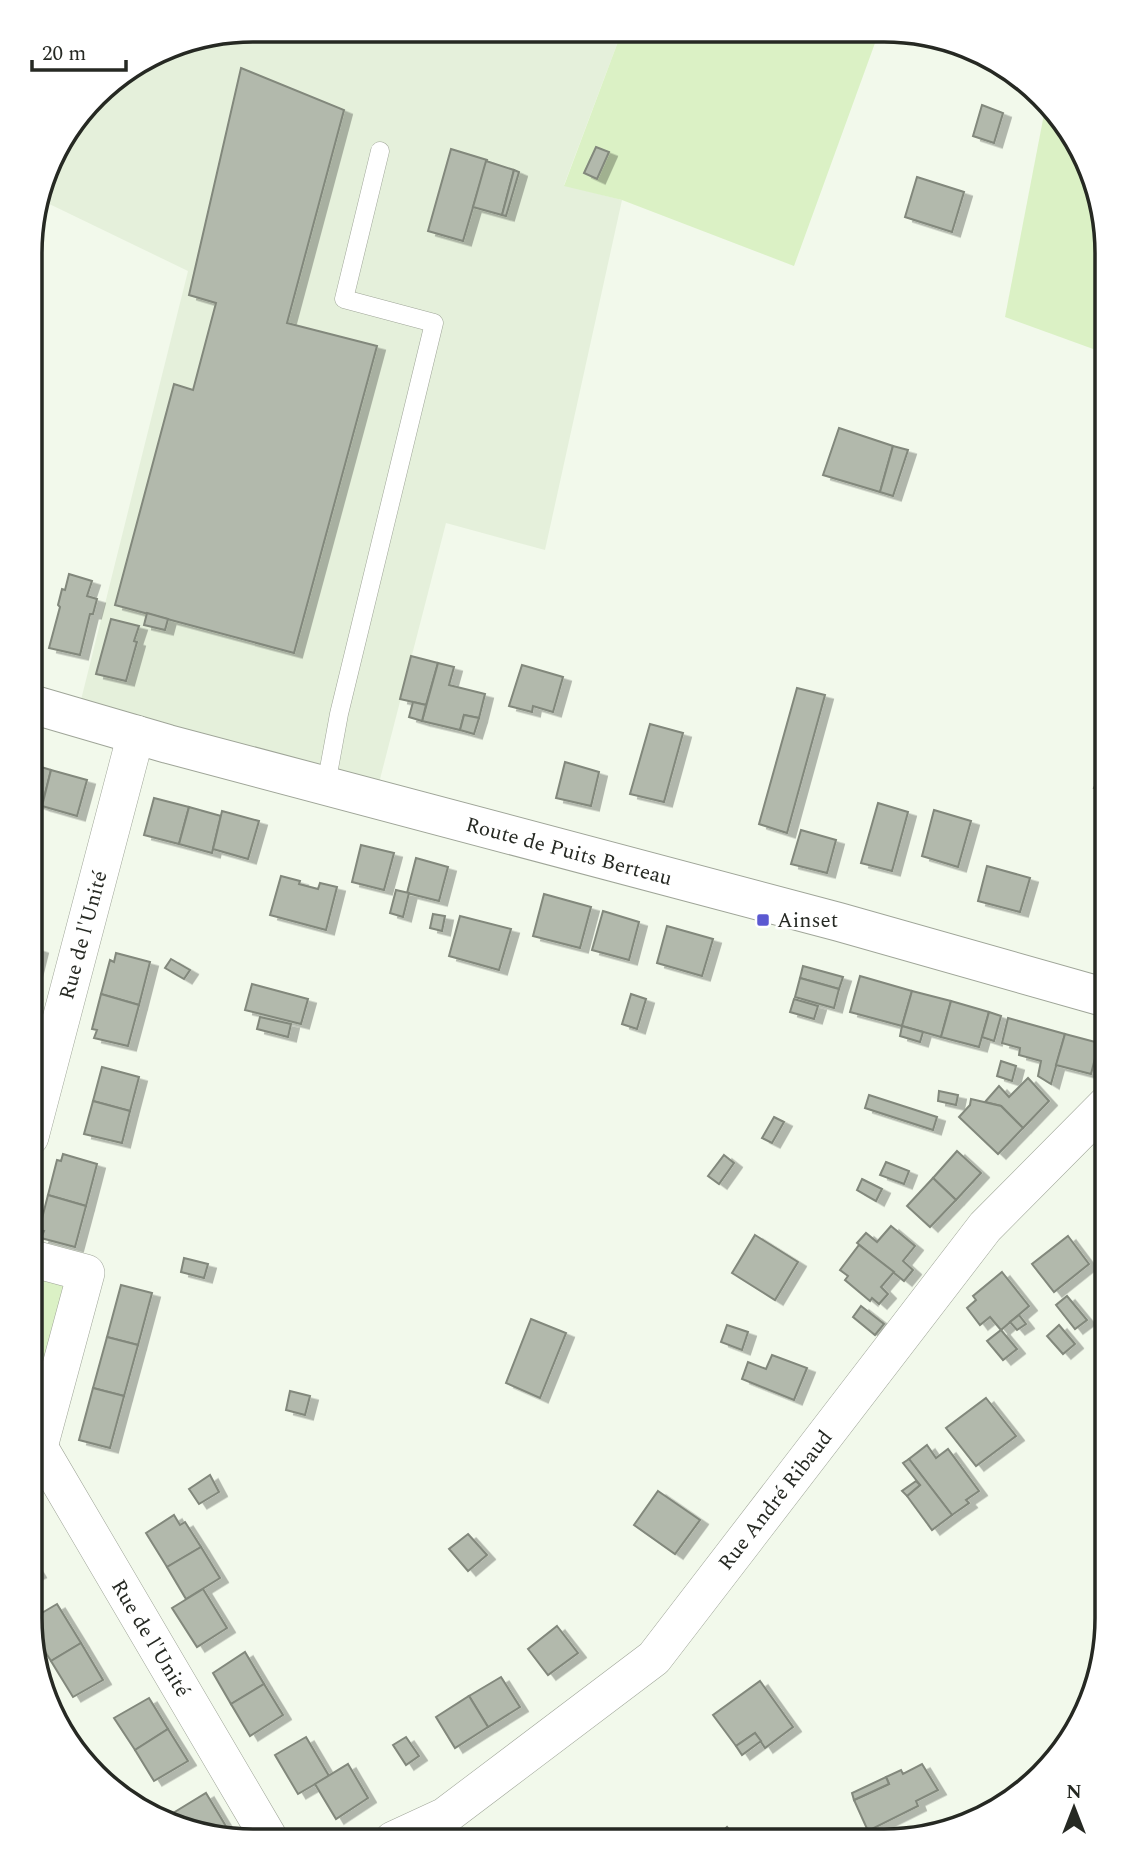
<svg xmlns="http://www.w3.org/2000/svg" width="1137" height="1871" viewBox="0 0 1137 1871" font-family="Spectral,serif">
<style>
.built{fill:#e5f0db}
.green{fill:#dbf1c5}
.building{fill:#b2b9ac;stroke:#82887c;stroke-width:2;filter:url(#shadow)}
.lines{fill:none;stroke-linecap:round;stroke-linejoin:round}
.service-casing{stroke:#9fa598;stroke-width:19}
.minor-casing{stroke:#9fa598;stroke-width:38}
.tertiary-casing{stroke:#9fa598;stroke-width:40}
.service{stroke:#fff;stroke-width:18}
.minor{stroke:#fff;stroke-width:37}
.tertiary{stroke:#fff;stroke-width:38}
.poi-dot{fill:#5b59d1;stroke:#fff;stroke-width:2.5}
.labels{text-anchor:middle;stroke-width:5;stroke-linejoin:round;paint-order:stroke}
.street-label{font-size:21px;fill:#262923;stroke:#fff}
.poi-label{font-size:21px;fill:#262923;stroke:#fff;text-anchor:start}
.rim{fill:none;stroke:#262923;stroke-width:3.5}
</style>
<defs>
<filter id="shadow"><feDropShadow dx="8" dy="4.5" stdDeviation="0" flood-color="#0004"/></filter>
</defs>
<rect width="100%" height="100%" fill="#f2f9eb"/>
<polygon class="built" points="253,30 622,31 564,185 622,200 545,550 446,523 379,783 81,700 188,271 39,199 53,154 105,85 168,47"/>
<g class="green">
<polygon points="622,31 879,32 794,266 622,200 564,186"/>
<polygon points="1045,109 1090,168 1107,253 1107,354 1005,317"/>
<polygon points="30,1274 67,1284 30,1412"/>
</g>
<g class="building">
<polygon points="241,68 344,110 287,323 377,346 294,653 115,605 174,384 193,390 216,303 189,295"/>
<polygon points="982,105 1003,113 994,143 973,136"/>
<polygon points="596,147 609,152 597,179 584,173"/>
<polygon points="451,149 487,160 463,241 428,231"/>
<polygon points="486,161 514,170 502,215 473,207"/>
<polygon points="514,170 519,172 506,216 502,215"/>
<polygon points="917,177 964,192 952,232 905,217"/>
<polygon points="839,428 893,446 880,492 823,475"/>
<polygon points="893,446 908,450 893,496 880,492"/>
<polygon points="69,574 92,581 87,596 97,599 93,614 90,614 80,655 49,648 60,607 58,605 62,589 65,590"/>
<polygon points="147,613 168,619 165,630 144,625"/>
<polygon points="111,619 139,626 134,641 137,642 126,681 96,674"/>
<polygon points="411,656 438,663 426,705 400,699"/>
<polygon points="438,663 454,667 449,685 485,694 479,718 464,715 460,730 422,721"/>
<polygon points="522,665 563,677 553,712 533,706 532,712 509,706"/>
<polygon points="797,688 825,695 787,833 759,824"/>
<polygon points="413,702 426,705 422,721 409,717"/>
<polygon points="464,715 479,718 474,734 460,730"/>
<polygon points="650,724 683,733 664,802 630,794"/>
<polygon points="1107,754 1107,783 1098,780"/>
<polygon points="565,762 599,772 591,806 556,798"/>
<polygon points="31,764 51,770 42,806 31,802"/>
<polygon points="51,770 87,780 77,816 42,806"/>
<polygon points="1098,780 1107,783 1107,793 1094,788"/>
<polygon points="154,798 189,807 179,844 144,835"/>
<polygon points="878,803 908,812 892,871 861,863"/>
<polygon points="189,807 221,816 212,853 179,844"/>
<polygon points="934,810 971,821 958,867 922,856"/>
<polygon points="222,811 259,821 248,859 213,849"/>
<polygon points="801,830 836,840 827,873 791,864"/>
<polygon points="361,845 394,853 384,890 352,882"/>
<polygon points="416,858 448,867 439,901 407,893"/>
<polygon points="987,866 1030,878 1020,912 978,901"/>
<polygon points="281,876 300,881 299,884 318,889 320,883 337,887 326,930 270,915"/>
<polygon points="396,890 409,893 403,917 390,913"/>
<polygon points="544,894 591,907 580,948 533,936"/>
<polygon points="603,911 639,922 629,960 592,950"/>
<polygon points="433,914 445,916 442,931 430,928"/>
<polygon points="460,916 511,929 499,970 449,956"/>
<polygon points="667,926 713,939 702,976 657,963"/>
<polygon points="31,946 40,949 31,985"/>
<polygon points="116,953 150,962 139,1005 101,994 110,960 114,962"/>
<polygon points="171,959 190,970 184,979 165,968"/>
<polygon points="803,966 843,977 839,989 800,978"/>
<polygon points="860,976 912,991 902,1026 850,1012"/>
<polygon points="800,978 839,989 834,1008 795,997"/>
<polygon points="252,984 308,999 301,1024 245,1010"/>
<polygon points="912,991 951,1001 941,1037 902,1026"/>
<polygon points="101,994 139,1005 128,1046 94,1038 97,1030 92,1029"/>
<polygon points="631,994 646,999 637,1029 622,1024"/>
<polygon points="794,999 818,1006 814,1019 790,1012"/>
<polygon points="951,1001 989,1012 979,1047 941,1037"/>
<polygon points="989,1012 1001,1016 994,1041 982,1037"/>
<polygon points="260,1017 291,1024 288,1037 257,1029"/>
<polygon points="1008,1018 1065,1034 1051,1084 1038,1076 1041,1061 1019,1055 1020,1048 1002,1043"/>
<polygon points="902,1026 923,1032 920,1042 900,1036"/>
<polygon points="1065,1034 1099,1043 1091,1074 1056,1065"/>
<polygon points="1001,1061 1016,1066 1012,1081 997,1076"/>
<polygon points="102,1067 139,1077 130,1111 93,1101"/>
<polygon points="1028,1078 1049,1101 1023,1128 1001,1106 985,1102 999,1086 1009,1097"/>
<polygon points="939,1091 958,1095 956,1105 938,1101"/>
<polygon points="869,1095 937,1117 933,1130 865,1108"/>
<polygon points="971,1099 1001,1106 1023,1128 998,1154 959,1117 970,1105"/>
<polygon points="93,1101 130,1111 122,1143 84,1134"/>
<polygon points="774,1117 784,1122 772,1143 762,1138"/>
<polygon points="957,1151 981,1173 956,1200 933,1178"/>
<polygon points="63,1154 97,1164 86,1206 48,1195 57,1160 61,1161"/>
<polygon points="724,1155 734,1163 719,1184 708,1176"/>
<polygon points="886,1162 909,1171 904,1184 880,1175"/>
<polygon points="933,1178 956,1200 930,1227 907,1206"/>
<polygon points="862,1179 882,1189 876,1201 857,1190"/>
<polygon points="48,1195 86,1206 75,1247 41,1238 44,1231 39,1230"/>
<polygon points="891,1226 915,1246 903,1261 913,1270 904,1281 857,1243 866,1233 877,1242"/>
<polygon points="755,1235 798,1262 775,1300 732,1273"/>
<polygon points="1068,1236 1089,1264 1054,1292 1032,1264"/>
<polygon points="859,1245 894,1272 881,1287 888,1294 879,1304 872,1298 870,1301 845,1280 848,1276 840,1270"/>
<polygon points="184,1258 208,1264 204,1278 181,1272"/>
<polygon points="1107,1266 1107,1287 1097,1274"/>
<polygon points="1002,1272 1029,1306 1001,1330 990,1317 980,1325 967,1308 976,1300 973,1296"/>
<polygon points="121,1285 152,1293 138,1345 107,1337"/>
<polygon points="1067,1296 1087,1320 1075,1329 1056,1305"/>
<polygon points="861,1306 884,1324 875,1335 853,1317"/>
<polygon points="1019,1315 1026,1324 1017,1330 1010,1322"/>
<polygon points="531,1319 566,1333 540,1398 506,1383"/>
<polygon points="727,1325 748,1332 742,1350 721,1342"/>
<polygon points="1059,1325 1075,1344 1063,1354 1047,1336"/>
<polygon points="1001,1330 1017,1349 1003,1360 987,1341"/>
<polygon points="107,1337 138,1345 124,1396 93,1388"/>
<polygon points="772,1355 807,1368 794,1400 742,1379 748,1362 766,1369"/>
<polygon points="93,1388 124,1396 110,1448 79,1440"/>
<polygon points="290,1391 310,1396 305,1415 286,1410"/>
<polygon points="986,1398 1016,1436 976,1466 946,1428"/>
<polygon points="927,1445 936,1458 948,1449 979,1491 966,1500 969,1503 952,1515 909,1459"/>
<polygon points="909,1459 952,1515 932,1530 907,1496 920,1485 903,1463"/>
<polygon points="210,1475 219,1492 199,1504 189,1489"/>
<polygon points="916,1481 920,1485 907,1496 902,1491"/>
<polygon points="658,1491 700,1520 675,1554 634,1525"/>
<polygon points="174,1515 180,1525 185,1522 201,1547 167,1567 146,1533"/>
<polygon points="468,1534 487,1555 468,1571 449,1549"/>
<polygon points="201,1547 220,1578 186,1599 167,1567"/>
<polygon points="30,1560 38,1573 30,1577"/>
<polygon points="203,1589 227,1628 197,1647 172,1608"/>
<polygon points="57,1604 81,1643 51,1661 32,1631 30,1620"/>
<polygon points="557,1626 578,1653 548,1675 528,1649"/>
<polygon points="81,1643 103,1680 73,1697 51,1661"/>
<polygon points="245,1652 264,1684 231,1704 213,1673"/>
<polygon points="501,1677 520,1707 488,1727 469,1696"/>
<polygon points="760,1681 793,1727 765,1748 755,1733 736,1746 713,1715"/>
<polygon points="264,1684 283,1715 250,1736 231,1704"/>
<polygon points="469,1696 488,1727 455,1748 436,1717"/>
<polygon points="149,1698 168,1729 135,1750 114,1718"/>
<polygon points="168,1729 188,1761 154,1781 135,1750"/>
<polygon points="755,1733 761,1741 742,1755 736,1746"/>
<polygon points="306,1737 329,1776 298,1794 275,1755"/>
<polygon points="406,1737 419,1756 406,1765 393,1745"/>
<polygon points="348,1764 368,1798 336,1819 315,1784"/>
<polygon points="922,1764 938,1790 916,1801 918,1806 868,1831 854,1800 889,1784 886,1777 901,1770 903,1774"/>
<polygon points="886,1777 889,1784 854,1800 852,1793"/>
<polygon points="206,1793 227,1828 215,1836 177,1820 173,1813"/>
<polygon points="727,1827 737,1839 735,1841 712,1841"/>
</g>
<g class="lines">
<g class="service-casing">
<polyline id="service" points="326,785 339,714 434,323 344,299 380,151"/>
</g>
<g class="minor-casing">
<g id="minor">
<polyline points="30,1137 136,734"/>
<polyline points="30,1258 86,1273 39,1447"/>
<polyline points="30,1437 39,1447 270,1840"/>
<polyline points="393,1840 445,1816 654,1658 985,1227 1107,1104"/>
</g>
</g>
<g class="tertiary-casing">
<polyline id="tertiary" points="31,704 168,744 839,922 1107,998"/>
</g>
<use href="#service" class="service"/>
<use href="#minor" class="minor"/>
<use href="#tertiary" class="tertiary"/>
</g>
<rect class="poi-dot" x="756" y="913" width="14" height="14" rx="3.5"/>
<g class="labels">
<g class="street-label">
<text transform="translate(569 851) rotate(15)" y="7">Route de Puits Berteau</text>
<text transform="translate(83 935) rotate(-75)" y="7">Rue de l'Unité</text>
<text transform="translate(775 1500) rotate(-52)" y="7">Rue André Ribaud</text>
<text transform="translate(151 1638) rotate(59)" y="7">Rue de l'Unité</text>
</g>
<g class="poi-label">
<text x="777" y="927">Ainset</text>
</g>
</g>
<path d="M0 0H1137V1871H0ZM253 42H884A211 211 0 0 1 1095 253V1618A211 211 0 0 1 884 1829H253A211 211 0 0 1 42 1618V253A211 211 0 0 1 253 42Z" fill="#fff" fill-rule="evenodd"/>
<path class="rim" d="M253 42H884A211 211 0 0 1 1095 253V1618A211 211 0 0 1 884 1829H253A211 211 0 0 1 42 1618V253A211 211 0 0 1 253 42Z"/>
<g transform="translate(1074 1808)" stroke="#ffffff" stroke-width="5" paint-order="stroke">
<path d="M0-5L12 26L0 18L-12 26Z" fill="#262923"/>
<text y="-10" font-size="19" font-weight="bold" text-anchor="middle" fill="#262923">N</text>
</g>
<path d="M32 60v10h94v-10" fill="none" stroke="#262923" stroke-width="3.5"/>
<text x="42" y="60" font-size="21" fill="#262923" stroke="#ffffff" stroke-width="5" paint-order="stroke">20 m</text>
</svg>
